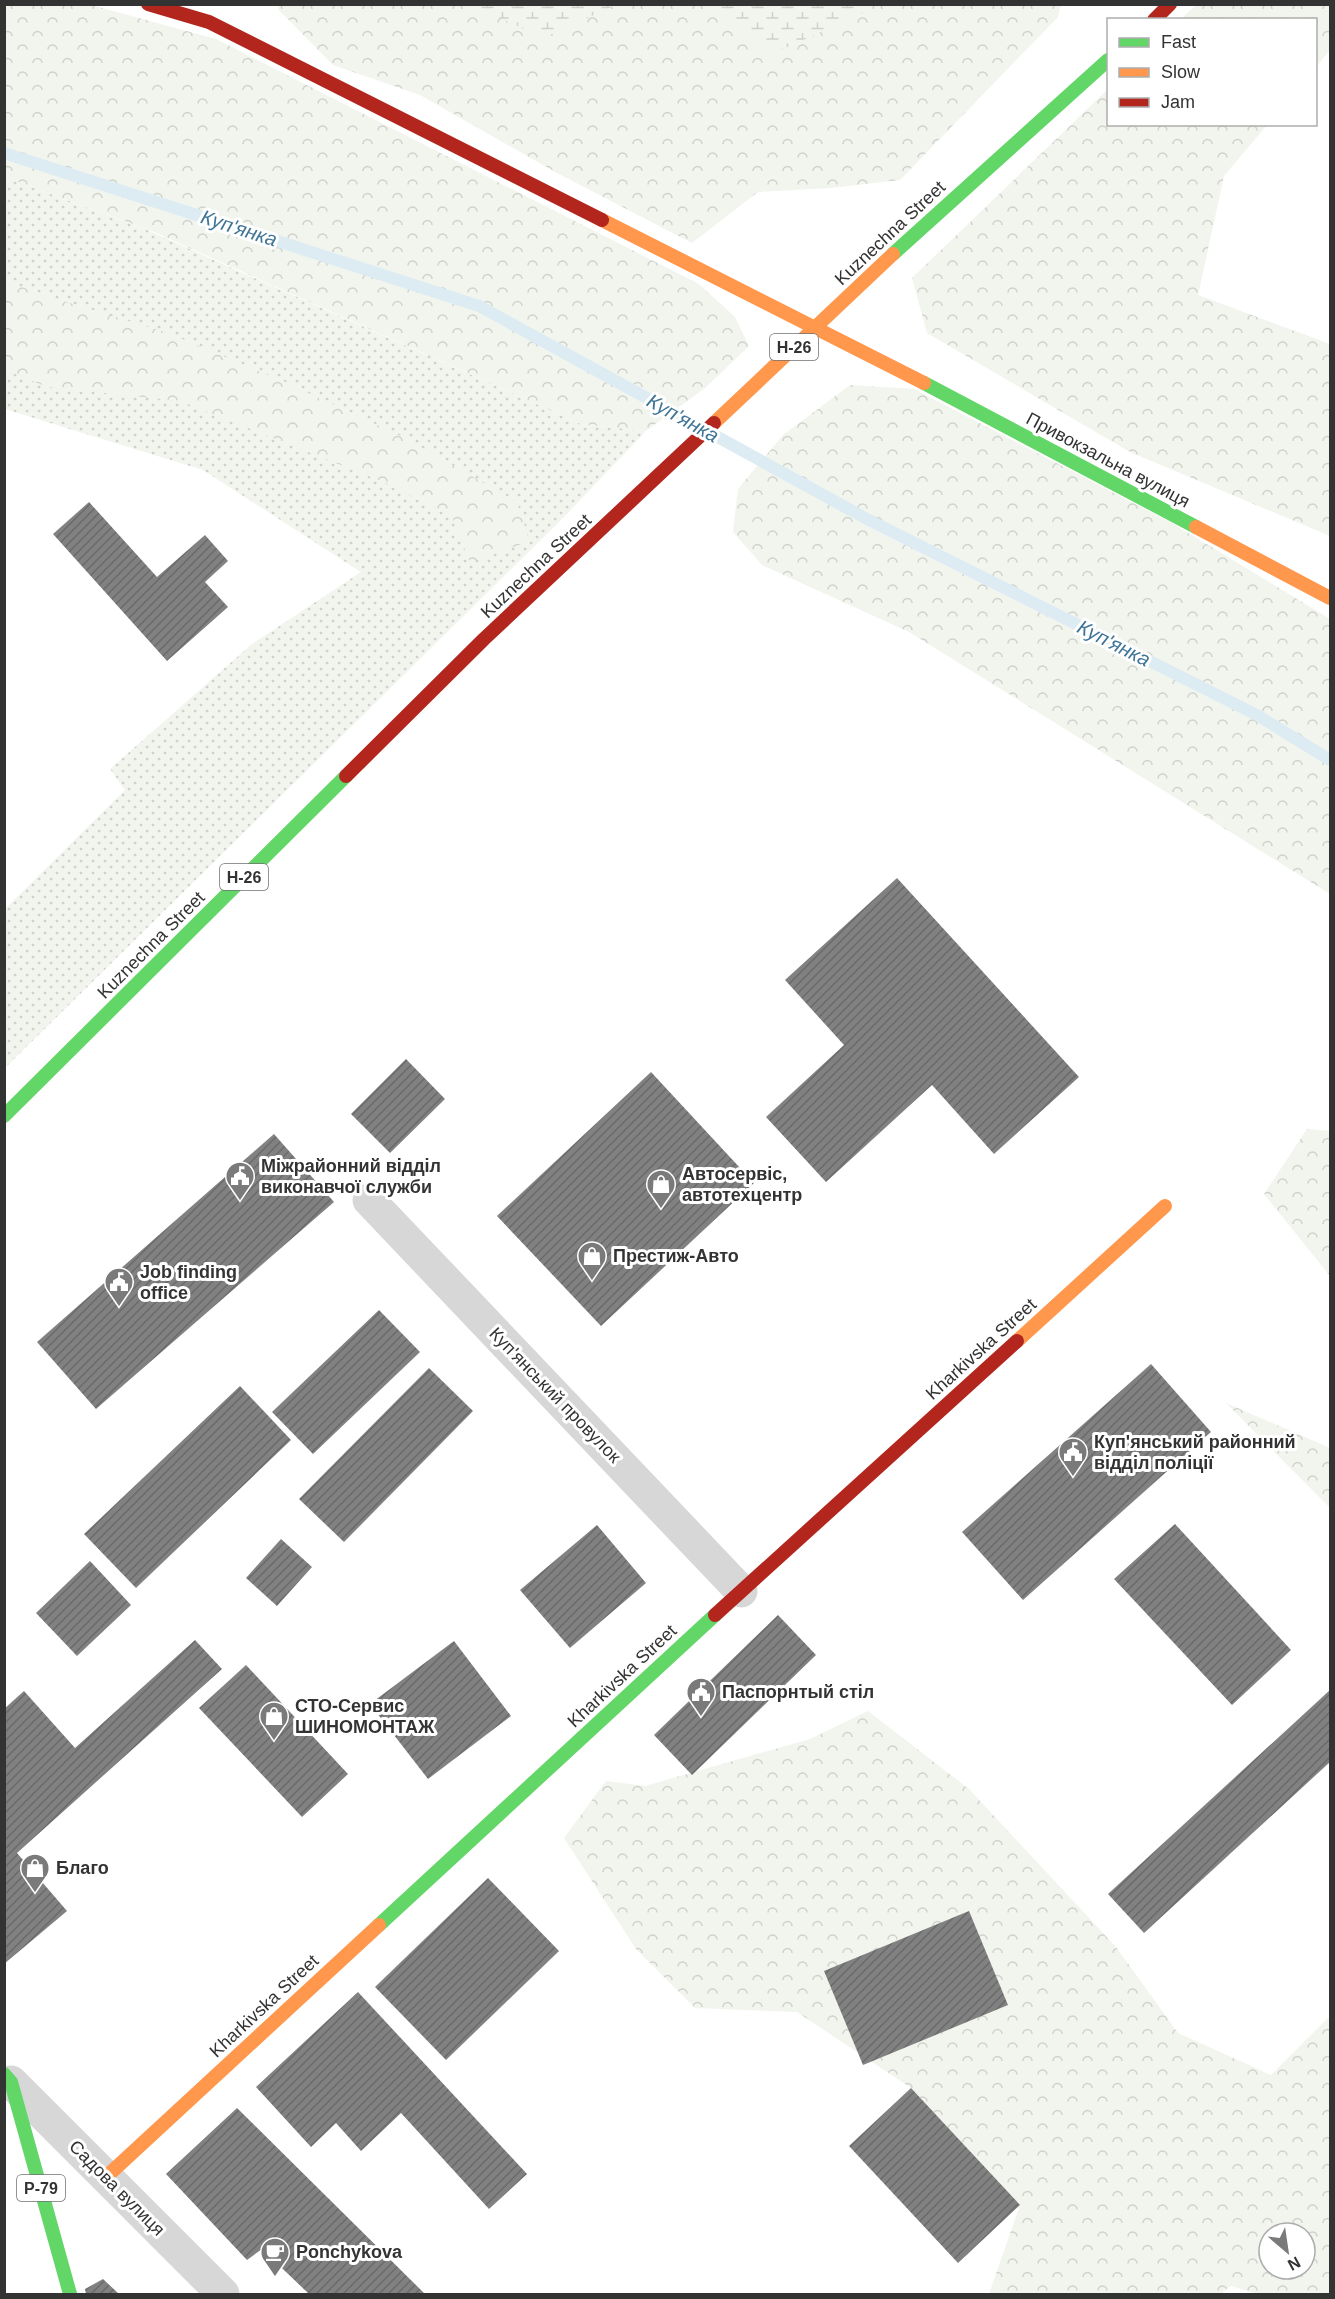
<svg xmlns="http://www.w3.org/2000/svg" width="1335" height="2299" viewBox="0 0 1335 2299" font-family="Arial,sans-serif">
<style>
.grass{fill:url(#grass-dots)}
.forest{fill:url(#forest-crowns);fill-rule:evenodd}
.wetland{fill:url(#wetland-marsh)}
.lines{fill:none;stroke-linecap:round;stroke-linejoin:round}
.stream{stroke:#ddebf3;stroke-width:12}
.building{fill:url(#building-hatch)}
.street{stroke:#d7d7d7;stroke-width:33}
.fast{stroke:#63d668;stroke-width:14}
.slow{stroke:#ff974d;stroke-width:14}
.jam{stroke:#b3261e;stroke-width:14}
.labels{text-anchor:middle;stroke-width:6;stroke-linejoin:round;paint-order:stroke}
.shield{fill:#fff;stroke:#707070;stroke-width:1.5}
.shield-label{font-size:16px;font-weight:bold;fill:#333}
.street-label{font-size:18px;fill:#333;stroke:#fff}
.poi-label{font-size:18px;font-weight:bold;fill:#333;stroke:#fff;text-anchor:start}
.water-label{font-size:20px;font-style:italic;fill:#3f7597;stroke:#fff}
</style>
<defs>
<pattern id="grass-dots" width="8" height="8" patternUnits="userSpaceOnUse" patternTransform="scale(1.5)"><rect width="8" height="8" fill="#f1f5ed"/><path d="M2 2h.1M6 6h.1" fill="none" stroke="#cfd2cc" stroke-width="1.8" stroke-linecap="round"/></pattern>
<pattern id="forest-crowns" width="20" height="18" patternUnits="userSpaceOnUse" patternTransform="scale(1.5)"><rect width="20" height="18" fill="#f1f5ed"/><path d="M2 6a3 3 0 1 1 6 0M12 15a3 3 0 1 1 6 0" fill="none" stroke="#cfd2cc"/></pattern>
<pattern id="wetland-marsh" width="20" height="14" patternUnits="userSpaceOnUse" patternTransform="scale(1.5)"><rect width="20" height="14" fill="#f1f5ed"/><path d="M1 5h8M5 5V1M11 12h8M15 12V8" fill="none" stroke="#cfd2cc"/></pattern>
<pattern id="building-hatch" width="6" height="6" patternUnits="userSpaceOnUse" patternTransform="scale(1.5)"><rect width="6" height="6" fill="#818181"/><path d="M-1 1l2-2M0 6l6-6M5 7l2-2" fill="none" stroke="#6a6a6a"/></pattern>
</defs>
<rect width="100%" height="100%" fill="#fff"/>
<polygon class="grass" points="5,177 145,229 581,424 646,431 564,517 5,1068 5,909 125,790 110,769 252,644 361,572 203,470 5,409"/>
<g class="forest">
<polygon points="279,4 1061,5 1058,17 900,180 831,188 758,192 692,243 557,173 420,95 333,65 278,9"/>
<polygon points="4,5 91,5 216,39 699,284 735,317 749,346 705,388 646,431 581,424 154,232 5,177"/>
<polygon points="1196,5 1330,5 1330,50 1316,67 1316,20 1181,19"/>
<polygon points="1108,89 1108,124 1267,125 1224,176 1198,295 1330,344 1330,536 1130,452 927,333 912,278"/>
<polygon points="4,281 57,299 168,333 283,381 405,438 517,502 530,541 470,563 452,517 386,483 180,401 47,387 5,370"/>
<polygon points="850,385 914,389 1172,523 1330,619 1330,894 909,632 762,565 733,532 738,489 783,435"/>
<polygon points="1307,1129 1330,1131 1330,1276 1264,1194"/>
<polygon points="1226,1403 1330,1448 1330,1508"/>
<path d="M868,1711L969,1789L1116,1947L1178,2033L1271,2075L1330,2016V2294H1258L1231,2286L1220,2294H989L1020,2205L911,2088L797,2012L695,2008L636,1949L564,1838L606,1781L645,1786L810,1739ZM1269,2233H1305V2269H1269Z"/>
</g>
<g class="wetland">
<polygon points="473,5 616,5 543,38"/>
<polygon points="708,5 870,5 861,14 772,54"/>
</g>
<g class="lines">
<polyline class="stream" points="4,153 479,306 867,519 1257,715 1330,760"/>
</g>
<g class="building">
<polygon points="89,502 157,577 205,535 228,561 205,582 228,607 167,661 53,534"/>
<polygon points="897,878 1079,1077 994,1154 932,1085 826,1182 766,1117 844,1045 785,980"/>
<polygon points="406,1059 445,1099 390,1153 351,1114"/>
<polygon points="651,1072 754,1183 601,1326 497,1216"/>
<polygon points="274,1134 334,1202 96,1409 37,1342"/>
<polygon points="379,1310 420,1352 313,1454 272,1412"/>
<polygon points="1151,1364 1211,1432 1023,1600 962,1532"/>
<polygon points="429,1368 473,1411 344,1542 299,1499"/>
<polygon points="240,1386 291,1440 136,1588 84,1534"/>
<polygon points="1175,1524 1291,1650 1232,1705 1114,1579"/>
<polygon points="597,1525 646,1583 570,1648 520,1590"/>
<polygon points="281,1539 312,1567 277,1606 246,1578"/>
<polygon points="90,1561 131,1605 77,1656 36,1613"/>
<polygon points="778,1615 816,1655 692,1775 654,1735"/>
<polygon points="195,1640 222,1669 17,1853 67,1911 4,1964 4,1709 24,1691 75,1748"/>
<polygon points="454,1641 511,1716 428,1779 370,1704"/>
<polygon points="246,1665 348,1774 302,1817 199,1708"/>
<polygon points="1330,1690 1330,1762 1144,1933 1108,1894"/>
<polygon points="488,1878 559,1951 446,2060 375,1987"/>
<polygon points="969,1911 1008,2005 863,2065 824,1971"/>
<polygon points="358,1992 527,2174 489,2209 401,2113 361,2151 336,2123 311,2147 256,2087"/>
<polygon points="911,2088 1020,2205 958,2263 849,2146"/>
<polygon points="237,2108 425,2294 309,2294 262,2249 247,2260 166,2174"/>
<polygon points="103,2279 119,2294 86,2294 85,2289"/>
</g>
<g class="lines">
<g class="street">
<polyline points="369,1200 741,1591"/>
<polyline points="11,2082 223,2294"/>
</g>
<g class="fast">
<polyline points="893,254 1108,60"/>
<polyline points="924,383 1196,527"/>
<polyline points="4,1116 346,776"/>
<polyline points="379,1925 715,1615"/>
<polyline points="4,2074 11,2082 70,2294"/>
</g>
<g class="slow">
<polyline points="602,220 924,383"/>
<polyline points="714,423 893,254"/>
<polyline points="1196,527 1330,598"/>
<polyline points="1017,1341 1165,1206"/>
<polyline points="106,2177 379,1925"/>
</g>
<g class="jam">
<polyline points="148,4 209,22 602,220"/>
<polyline points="1154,20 1170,4"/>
<polyline points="346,776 484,639 714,423"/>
<polyline points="715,1615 1017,1341"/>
</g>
</g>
<defs>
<g id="civic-pin" transform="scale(1.5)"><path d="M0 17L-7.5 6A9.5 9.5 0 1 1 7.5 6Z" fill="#7a7a7a" stroke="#fff"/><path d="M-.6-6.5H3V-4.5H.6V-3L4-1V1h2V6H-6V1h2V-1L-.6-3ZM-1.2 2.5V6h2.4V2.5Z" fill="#fff"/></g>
<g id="shop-pin" transform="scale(1.5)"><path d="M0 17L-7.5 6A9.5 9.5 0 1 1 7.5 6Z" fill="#7a7a7a" stroke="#fff"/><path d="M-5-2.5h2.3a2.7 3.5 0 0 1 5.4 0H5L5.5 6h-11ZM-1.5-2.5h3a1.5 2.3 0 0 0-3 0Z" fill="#fff"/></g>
<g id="cafe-pin" transform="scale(1.5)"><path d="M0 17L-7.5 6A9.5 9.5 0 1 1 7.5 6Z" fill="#7a7a7a" stroke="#fff"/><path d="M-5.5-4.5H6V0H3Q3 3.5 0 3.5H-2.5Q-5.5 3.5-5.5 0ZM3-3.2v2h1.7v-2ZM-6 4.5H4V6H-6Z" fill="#fff"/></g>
</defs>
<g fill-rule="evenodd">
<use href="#civic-pin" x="240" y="1176"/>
<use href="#shop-pin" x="661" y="1184"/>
<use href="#shop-pin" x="592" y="1256"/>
<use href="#civic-pin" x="119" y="1282"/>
<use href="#civic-pin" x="1073" y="1452"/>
<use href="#civic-pin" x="701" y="1692"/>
<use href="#shop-pin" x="274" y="1716"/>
<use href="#shop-pin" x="35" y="1868"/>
<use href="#cafe-pin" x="275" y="2252"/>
</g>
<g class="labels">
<g class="shield">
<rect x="770" y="334" width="48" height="26" rx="4.5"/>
<rect x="220" y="864" width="48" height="26" rx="4.5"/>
<rect x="17" y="2175" width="48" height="26" rx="4.5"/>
</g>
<g class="shield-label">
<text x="794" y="353">Н-26</text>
<text x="244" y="883">Н-26</text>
<text x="41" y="2194">Р-79</text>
</g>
<g class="street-label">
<text transform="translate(890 233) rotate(-43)" y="6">Kuznechna Street</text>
<text transform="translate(1108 460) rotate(28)" y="6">Привокзальна вулиця</text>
<text transform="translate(536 566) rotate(-43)" y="6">Kuznechna Street</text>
<text transform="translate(151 945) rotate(-45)" y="6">Kuznechna Street</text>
<text transform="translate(981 1349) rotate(-42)" y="6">Kharkivska Street</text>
<text transform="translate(555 1395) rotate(46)" y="6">Куп'янський провулок</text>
<text transform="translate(622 1676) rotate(-43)" y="6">Kharkivska Street</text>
<text transform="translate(264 2006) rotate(-43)" y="6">Kharkivska Street</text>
<text transform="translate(117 2188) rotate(45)" y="6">Садова вулиця</text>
</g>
<g class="poi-label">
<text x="261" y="1172">Міжрайонний відділ<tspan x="261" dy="21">виконавчої служби</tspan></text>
<text x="682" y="1180">Автосервіс,<tspan x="682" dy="21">автотехцентр</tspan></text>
<text x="613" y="1262">Престиж-Авто</text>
<text x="140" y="1278">Job finding<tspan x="140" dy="21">office</tspan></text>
<text x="1094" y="1448">Куп'янський районний<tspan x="1094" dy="21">відділ поліції</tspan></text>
<text x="722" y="1698">Паспорнтый стіл</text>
<text x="295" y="1712">СТО-Сервис<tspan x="295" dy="21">ШИНОМОНТАЖ</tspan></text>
<text x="56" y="1874">Благо</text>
<text x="296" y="2258">Ponchykova</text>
</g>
<g class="water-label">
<text transform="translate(239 228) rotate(18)" y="7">Куп'янка</text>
<text transform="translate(683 418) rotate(29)" y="7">Куп'янка</text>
<text transform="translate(1114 643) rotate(27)" y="7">Куп'янка</text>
</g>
</g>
<rect width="1335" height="2299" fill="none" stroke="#333333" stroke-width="12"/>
<rect x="1107" y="18" width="210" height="108" fill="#ffffff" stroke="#adadad" stroke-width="1.5"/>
<rect x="1119" y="38" width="30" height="9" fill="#63d668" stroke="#adadad" stroke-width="1.5"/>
<text x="1161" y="48" font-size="18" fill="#333333">Fast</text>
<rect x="1119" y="68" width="30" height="9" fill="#ff974d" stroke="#adadad" stroke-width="1.5"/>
<text x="1161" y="78" font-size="18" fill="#333333">Slow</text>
<rect x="1119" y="98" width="30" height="9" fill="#b3261e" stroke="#adadad" stroke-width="1.5"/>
<text x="1161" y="108" font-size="18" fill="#333333">Jam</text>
<g transform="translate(1287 2251) rotate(151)"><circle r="28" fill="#ffffff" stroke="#adadad" stroke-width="1.5"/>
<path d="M0-4.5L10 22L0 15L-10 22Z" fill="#7a7a7a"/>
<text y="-9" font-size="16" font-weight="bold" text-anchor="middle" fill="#333333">N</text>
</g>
</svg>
